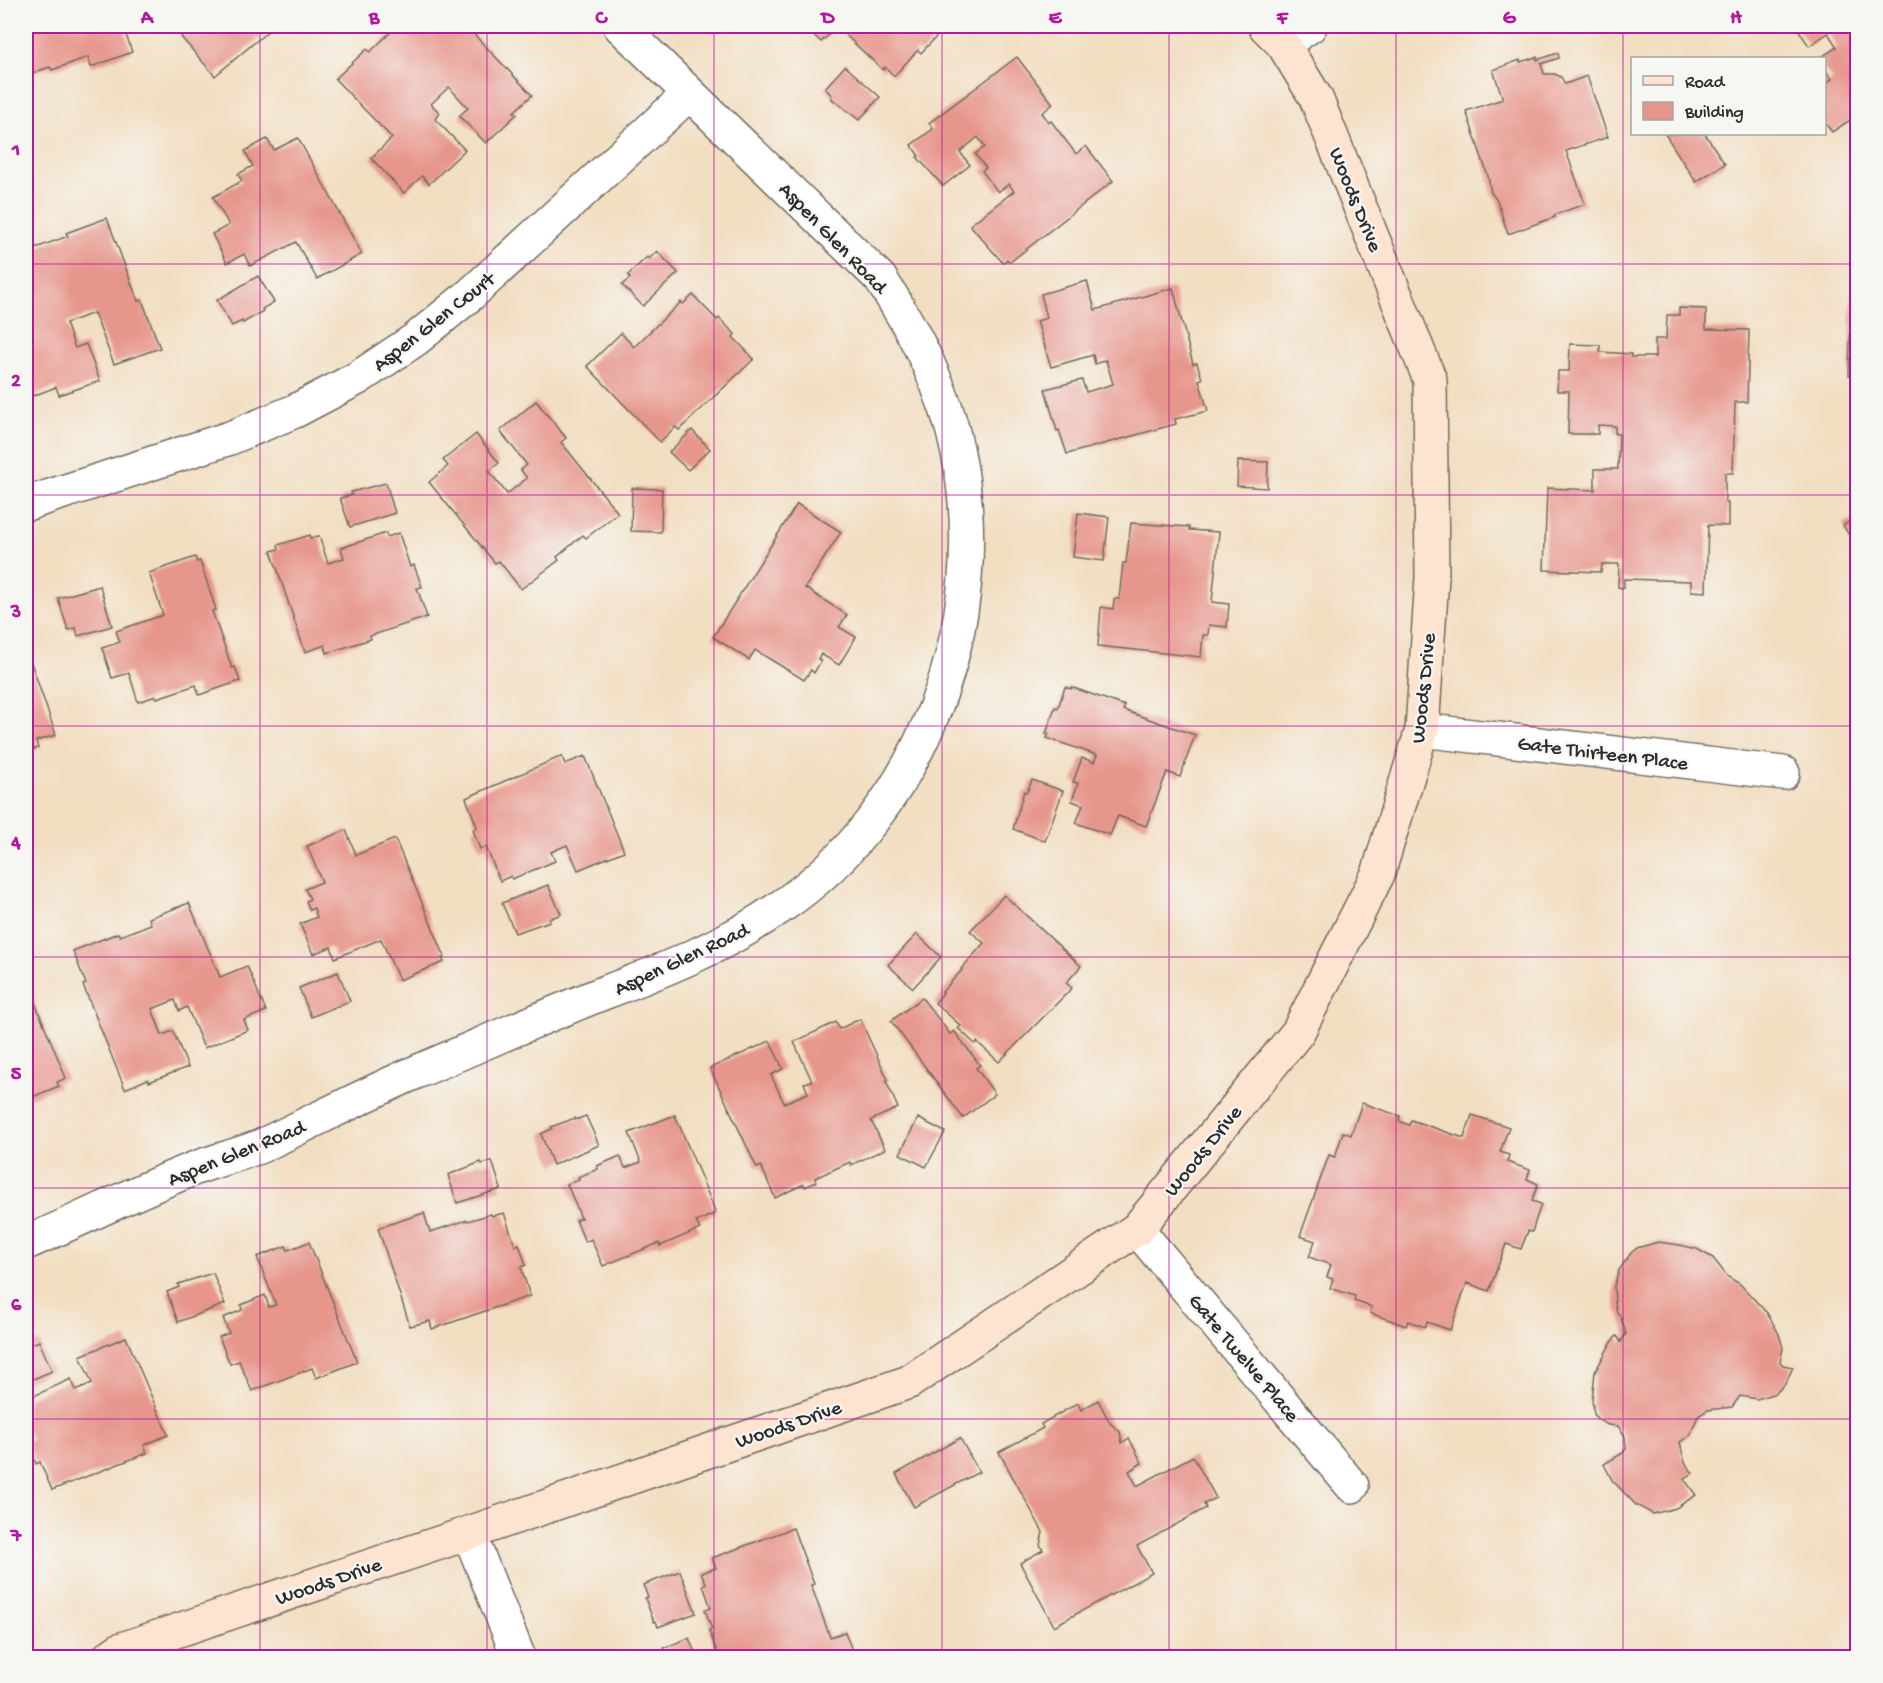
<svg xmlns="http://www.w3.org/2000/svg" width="1883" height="1683" font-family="'Gochi Hand',sans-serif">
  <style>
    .building { fill: #e7968c }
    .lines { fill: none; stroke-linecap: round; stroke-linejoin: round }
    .street-casing { stroke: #716a60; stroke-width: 36 }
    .secondary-casing { stroke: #716a60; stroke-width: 36 }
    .street { stroke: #fff; stroke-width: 33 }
    .secondary { stroke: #fde4d1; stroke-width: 33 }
    .grid { fill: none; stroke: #b5179e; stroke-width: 1.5; stroke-opacity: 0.55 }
    .labels { text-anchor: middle; stroke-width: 4.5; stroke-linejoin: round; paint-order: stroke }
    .street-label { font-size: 21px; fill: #2b2b2b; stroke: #f6f6f2 }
    .neatline { fill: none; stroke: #b5179e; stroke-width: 2 }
    .grid-label { font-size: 20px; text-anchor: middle; font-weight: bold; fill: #b5179e }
  </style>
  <rect width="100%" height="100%" fill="#f6f6f2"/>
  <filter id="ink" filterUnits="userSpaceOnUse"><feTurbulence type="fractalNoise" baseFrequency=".0167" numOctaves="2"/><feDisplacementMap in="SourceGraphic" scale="12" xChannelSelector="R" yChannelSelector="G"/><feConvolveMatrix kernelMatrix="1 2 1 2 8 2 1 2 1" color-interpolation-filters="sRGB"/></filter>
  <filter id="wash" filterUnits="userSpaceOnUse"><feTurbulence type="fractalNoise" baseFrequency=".008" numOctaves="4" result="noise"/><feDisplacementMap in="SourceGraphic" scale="24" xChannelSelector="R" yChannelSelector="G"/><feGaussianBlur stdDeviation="1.35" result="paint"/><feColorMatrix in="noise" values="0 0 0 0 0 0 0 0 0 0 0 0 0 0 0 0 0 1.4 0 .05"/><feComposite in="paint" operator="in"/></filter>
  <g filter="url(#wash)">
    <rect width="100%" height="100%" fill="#f2dec1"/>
    <g id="blocks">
      <g class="building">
        <path d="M26 26H123L132 52 91 67 88 57 52 70 50 67 32 73 26 55Z"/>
        <path d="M193 26H274L215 76 181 37Z"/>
        <path d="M393 26H466L532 95 514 112 517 114 486 143 459 116 468 108 449 87 431 104 440 113 435 119 465 150 429 184 422 176 404 193 371 158 392 138 335 79 367 49 370 52 395 28Z"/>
        <path d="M804 26H942L935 33 937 36 921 53 918 50 894 76 885 67 883 70 837 27 821 42Z"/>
        <path d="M1796 26H1858V115L1832 132 1824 122V84L1832 79 1824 68V58H1820L1837 47 1828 33 1809 46Z"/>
        <path d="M1558 53 1559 58 1541 64 1544 74H1555L1561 77 1565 84 1587 76 1608 137 1566 151 1585 204 1554 215 1555 217 1508 234 1497 200 1491 193 1488 176 1466 111 1503 99 1493 70 1520 60V62L1537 57V60Z"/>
        <path d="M1017 57 1053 104 1042 113 1049 122 1051 121 1076 154 1086 146 1113 181 1010 262 1007 259 1003 263 970 225 1014 191 1009 184 998 192 982 171 986 168 975 154 985 147 978 137 960 152 970 165 943 186 917 157 919 156 911 145 933 129 929 123Z"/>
        <path d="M845 66 880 97 859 120 831 98 832 96 825 88Z"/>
        <path d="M1665 134H1705L1725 164 1696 182Z"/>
        <path d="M298 138 362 254 317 279 296 242 250 266 244 254 227 263 212 234 229 225 213 197 242 181 238 174 253 166 245 151 267 139 274 150Z"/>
        <path d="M107 218 138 301 142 300 160 348 114 364 94 313 66 323 75 348 86 344 100 381 59 395 56 387 33 396 26 376V247L35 243 36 248 68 236 66 233Z"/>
        <path d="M657 251 678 273 643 306 622 285 630 278 628 275 647 257 649 259Z"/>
        <path d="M1853 255H1858V376L1849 375Z"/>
        <path d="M258 276 274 302 262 309 263 311 243 323 242 321 232 326 217 300Z"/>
        <path d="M1087 281 1095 310 1173 288 1193 364 1197 363 1202 379 1199 380 1208 411 1175 419 1176 424 1067 454 1059 430 1057 431 1045 389 1082 380 1086 392 1113 384 1106 360 1095 364 1093 355 1051 367 1037 321 1047 318 1041 294Z"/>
        <path d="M693 295 717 320 719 318 735 334 733 337 754 359 679 430 675 427 660 442 587 366 621 333 634 347 681 302 683 304Z"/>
        <path d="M1679 308 1706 309V329L1749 330 1747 402H1735L1733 473H1725V502L1728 503V526L1708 525 1706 592 1691 591V581L1624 579V588L1618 587 1619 564H1602L1601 572 1544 570 1547 488 1595 490V469H1618L1619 434H1615V426L1598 425V434H1568L1569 391H1557L1558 371H1569L1570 344 1600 345V352L1631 354V357H1655V339H1666L1667 315H1679Z"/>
        <path d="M536 401 566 438 561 442 618 513 586 538 583 535 557 557 559 560 521 589 499 561 495 563 429 482 448 466 443 460 476 434 499 463 489 471 507 494 527 478 521 470 527 465 500 431Z"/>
        <path d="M692 430 710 449 688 470 669 452Z"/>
        <path d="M1238 461 1268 462 1267 488 1237 486Z"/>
        <path d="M386 483 395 513 350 527 340 498 352 495 351 492Z"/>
        <path d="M632 488 662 489 661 532 631 531Z"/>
        <path d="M797 504 841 532 805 588 847 615 839 627 856 637 839 665 821 654 818 659 821 661 814 673 811 670 804 680 755 650 749 660 713 637Z"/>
        <path d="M1078 513 1109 517 1104 561 1073 557Z"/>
        <path d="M1858 517V551L1843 525Z"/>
        <path d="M1131 523 1189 527V530L1219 532 1212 602 1229 604 1227 627 1209 625 1208 635H1203L1201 657 1098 646 1101 607 1113 609 1114 599H1119L1123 563H1126Z"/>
        <path d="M386 533 387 537 399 533 410 567 414 565 422 587 417 588 427 617 370 636 371 639 327 653 325 645 305 652 271 551 279 549 278 545 310 535V538L319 536 328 563 344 558 341 548Z"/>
        <path d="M195 557 197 562 200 561 216 610 212 611 232 668 235 667 240 681 199 695 196 685 157 698 156 696 138 702 129 673 112 678 102 648 120 642 116 631 163 615 149 573Z"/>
        <path d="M100 586 112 626 78 636 76 628 68 630 58 598Z"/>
        <path d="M26 648 56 735 36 741 38 748 26 752Z"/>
        <path d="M1065 687 1071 689V687L1125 706 1123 710 1195 735 1180 777 1167 772 1146 826 1118 816 1110 835 1076 823 1083 805 1072 801 1078 783 1073 782 1082 758 1094 762 1097 755 1047 738 1049 734H1046L1055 707 1058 708Z"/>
        <path d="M562 756 565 764 585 756 624 851 578 870 567 845 551 852 555 861 512 879 511 876 500 881 486 847 480 849 473 830 477 827 466 798Z"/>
        <path d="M1032 780 1063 791 1045 841 1013 829 1024 791 1027 792Z"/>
        <path d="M346 830 356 855 395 839 445 957 442 958 444 962 399 980 381 939 335 958 331 947 313 954 300 924 317 917 314 908 310 910 306 901 310 899 305 889 322 882 307 846Z"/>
        <path d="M548 885 561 914 549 919 550 921 515 933 502 903Z"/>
        <path d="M1004 895 1081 966 1066 983 1072 988 999 1062 977 1042 975 1044 958 1028 961 1026 935 1003 943 993 942 992 962 970 961 969 984 943 970 931Z"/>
        <path d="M189 903 220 977 247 966 266 1011 244 1020 248 1030 204 1048 187 1007 179 1011 175 1000 152 1009 162 1035 173 1031 188 1067 149 1082 148 1079 125 1089 83 985 86 984 73 951 118 933 120 936 151 924 149 918Z"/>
        <path d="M917 934 941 957 913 988 888 965Z"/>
        <path d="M338 972 350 1001 311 1017 299 988Z"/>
        <path d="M28 986 66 1078 57 1082 59 1086 30 1098 28 1094 26 1095V987Z"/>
        <path d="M922 998 950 1034 954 1031 980 1065 976 1068 995 1094 963 1118 891 1021Z"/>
        <path d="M860 1019 888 1080 886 1081 898 1108 871 1120 885 1149 851 1165 850 1162 815 1178 816 1182 805 1187 804 1184 775 1198 761 1166 757 1168 710 1068 770 1041 783 1069 771 1075 784 1103 808 1093 804 1083 812 1081 794 1042 836 1022 839 1029Z"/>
        <path d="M1362 1103 1400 1116 1399 1121 1409 1125 1411 1120 1464 1138 1472 1115 1509 1127 1500 1152 1509 1155 1507 1162 1530 1170 1527 1179 1538 1184 1532 1201 1541 1204 1532 1232 1528 1231 1521 1249 1506 1244 1489 1291 1467 1283 1450 1330 1427 1322 1425 1327 1408 1321 1406 1326 1370 1313 1372 1307 1354 1301 1355 1296 1330 1288 1333 1279 1327 1277 1331 1265 1309 1257 1315 1241 1300 1236 1329 1155 1335 1157 1343 1132 1351 1135Z"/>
        <path d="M675 1115 716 1213 696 1222 700 1229 660 1246 659 1243 603 1266 591 1239 585 1242 576 1220 581 1218 567 1184 579 1180 578 1177 598 1169 597 1166 620 1156 625 1168 641 1162 629 1133Z"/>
        <path d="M586 1116 599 1145 553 1165 541 1134 552 1129 551 1127 575 1118V1120Z"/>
        <path d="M918 1118 945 1132 926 1167 900 1154Z"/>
        <path d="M492 1161 501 1189 457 1203 448 1175 481 1162 482 1164Z"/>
        <path d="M424 1213 430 1232 467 1220 468 1221 491 1214 492 1216 504 1213 515 1246 519 1244 526 1265 521 1267 530 1296 432 1329 430 1321 410 1326 378 1228Z"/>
        <path d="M309 1242 357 1362 316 1378 312 1368 252 1391 239 1361 230 1364 219 1337 229 1333 223 1318 242 1310 241 1305 265 1295 269 1307 276 1305 257 1257 286 1246 288 1250Z"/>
        <path d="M1658 1242 1680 1245 1697 1249 1713 1258 1728 1277 1740 1284 1767 1313 1779 1334 1783 1348 1780 1362 1783 1365 1793 1367 1786 1383 1776 1393 1757 1399 1740 1396 1732 1407 1708 1410 1698 1416 1690 1435 1680 1442 1685 1463 1693 1473 1684 1479 1696 1495 1676 1508 1653 1514 1636 1505 1612 1480 1604 1464 1623 1453 1626 1448 1625 1436 1618 1426 1608 1425 1598 1420 1594 1414 1592 1400 1595 1372 1612 1341 1617 1336 1621 1342 1626 1334 1621 1317 1617 1312 1615 1304 1614 1286 1619 1270 1631 1253 1637 1248Z"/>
        <path d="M213 1273 225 1304 178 1322 167 1292 179 1287 178 1284Z"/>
        <path d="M126 1337 168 1435 144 1445 147 1453 52 1490 40 1462 36 1464 27 1442 32 1440 26 1426V1404L29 1402 27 1399 71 1379 76 1390 92 1383 80 1356Z"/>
        <path d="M39 1341 52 1371 26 1382V1343L28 1342 29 1345Z"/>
        <path d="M1098 1400 1110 1423 1120 1432 1122 1443 1129 1438 1142 1463 1129 1471 1137 1486 1193 1456 1216 1498 1204 1504 1206 1508 1137 1546 1152 1573 1054 1626 1020 1563 1043 1550 1040 1545 1043 1532 999 1452 1043 1428 1041 1424 1078 1403 1081 1410Z"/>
        <path d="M960 1438 979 1472 914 1507 896 1474Z"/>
        <path d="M793 1528 814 1584 811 1585 830 1637 845 1632 855 1658H719L709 1630 712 1629 705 1610 711 1608 703 1585 706 1583 701 1573 716 1568 712 1558Z"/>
        <path d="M680 1571 696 1613 658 1627 656 1621 654 1622 645 1598 648 1597 643 1585Z"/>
        <path d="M689 1638 697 1658H667L664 1648Z"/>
      </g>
    </g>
  </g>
  <g filter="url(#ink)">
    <use href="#blocks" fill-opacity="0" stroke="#716a60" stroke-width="1.5"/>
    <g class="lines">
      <g class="street-casing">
        <g id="street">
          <path d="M1283 44 1310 26"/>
          <path d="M26 504 230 438 295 411 358 378 416 339 471 294 689 94"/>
          <path d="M1422 730 1783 773"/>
          <path d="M1137 1229 1352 1486"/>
          <path d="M26 1243C80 1220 133 1193 188 1171 211 1161 237 1156 261 1146 312 1122 362 1096 414 1073 478 1046 542 1017 606 992 667 969 726 945 779 908 924 811 992 621 958 453 945 389 915 332 880 278L620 26"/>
          <path d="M469 1533 519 1658"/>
        </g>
      </g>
      <g class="secondary-casing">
        <path id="secondary" d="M108 1658 119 1650 469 1533 909 1382 1137 1229 1298 1032 1378 874 1422 730 1432 577 1430 380 1316 98 1283 44 1265 26"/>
      </g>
      <use href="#street" class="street"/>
      <use href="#secondary" class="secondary"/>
    </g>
  </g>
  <path class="grid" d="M260 26V1658M487 26V1658M714 26V1658M942 26V1658M1169 26V1658M1396 26V1658M1623 26V1658M26 264H1858M26 495H1858M26 726H1858M26 957H1858M26 1188H1858M26 1419H1858"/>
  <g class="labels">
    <g class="street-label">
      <text transform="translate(1357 199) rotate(68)" y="7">Woods Drive</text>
      <text transform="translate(834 237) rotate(46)" y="7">Aspen Glen Road</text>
      <text transform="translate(433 321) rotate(-38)" y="7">Aspen Glen Court</text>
      <text transform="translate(1422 688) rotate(-84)" y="7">Woods Drive</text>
      <text transform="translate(1603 752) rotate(7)" y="7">Gate Thirteen Place</text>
      <text transform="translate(681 958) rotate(-25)" y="7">Aspen Glen Road</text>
      <text transform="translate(1202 1150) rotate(-51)" y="7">Woods Drive</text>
      <text transform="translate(236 1152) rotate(-22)" y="7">Aspen Glen Road</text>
      <text transform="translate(1245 1357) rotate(50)" y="7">Gate Twelve Place</text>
      <text transform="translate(788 1423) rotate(-19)" y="7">Woods Drive</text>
      <text transform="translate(328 1580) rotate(-19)" y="7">Woods Drive</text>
    </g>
  </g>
  <rect width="1883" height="1683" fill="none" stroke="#f6f6f2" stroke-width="66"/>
  <rect x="1631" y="57" width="195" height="78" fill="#f6f6f2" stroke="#a5a5a2" stroke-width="1.5"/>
  <rect x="1643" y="76" width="30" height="9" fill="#fde4d1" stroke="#a5a5a2" stroke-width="1.5"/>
  <text x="1685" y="87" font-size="18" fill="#2b2b2b">Road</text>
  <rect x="1643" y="102" width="30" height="18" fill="#e7968c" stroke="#a5a5a2" stroke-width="1.5"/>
  <text x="1685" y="117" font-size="18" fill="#2b2b2b">Building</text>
  <rect x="33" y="33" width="1817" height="1617" class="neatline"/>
  <g class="grid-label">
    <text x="147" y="23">A</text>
    <text x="374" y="23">B</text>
    <text x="601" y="23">C</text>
    <text x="828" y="23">D</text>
    <text x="1055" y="23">E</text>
    <text x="1282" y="23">F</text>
    <text x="1509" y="23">G</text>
    <text x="1736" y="23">H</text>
    <text x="16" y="155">1</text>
    <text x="16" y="386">2</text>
    <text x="16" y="617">3</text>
    <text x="16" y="848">4</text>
    <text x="16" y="1079">5</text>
    <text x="16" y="1310">6</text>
    <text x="16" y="1541">7</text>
  </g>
</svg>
